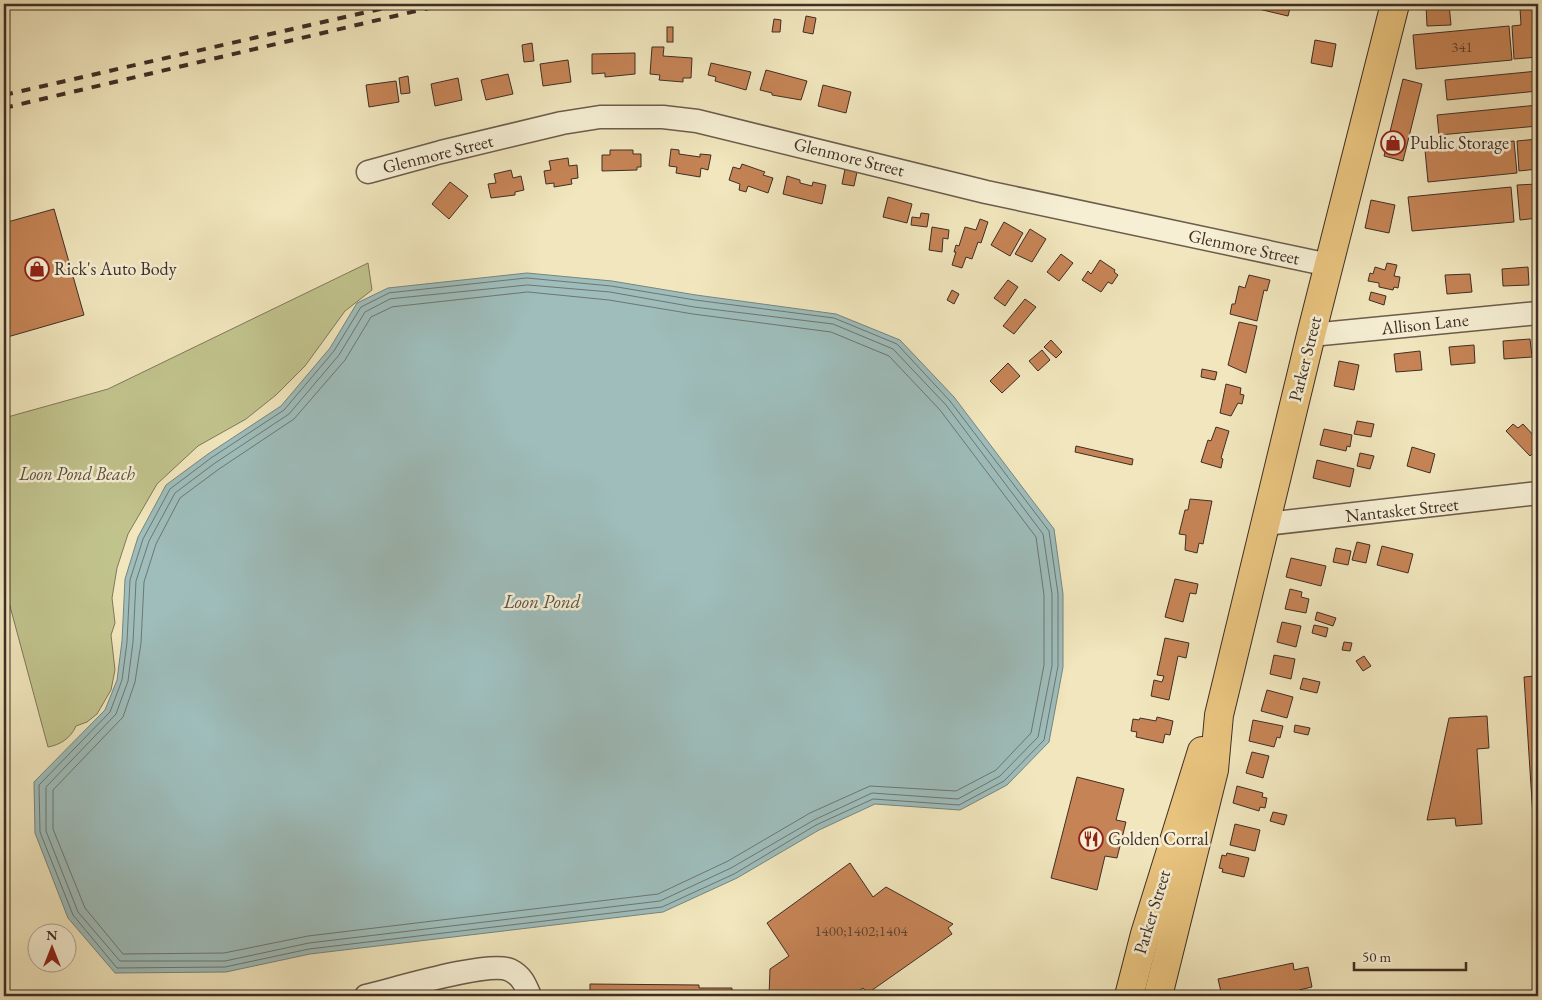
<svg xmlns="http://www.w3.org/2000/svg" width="1542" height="1000" font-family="'EB Garamond',serif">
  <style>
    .green { fill: #c1c38d; stroke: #80785a }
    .water { fill: #9ebdbb; stroke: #788480 }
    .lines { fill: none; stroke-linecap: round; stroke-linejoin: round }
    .shore { stroke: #6e7671; stroke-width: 1 }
    .building { fill: #c68456; stroke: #3f2e27 }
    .minor-casing { stroke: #6c5c4c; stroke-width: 25 }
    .major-casing { stroke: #3f2e27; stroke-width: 30 }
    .minor { stroke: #f6efd4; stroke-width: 22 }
    .major { stroke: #e8c37e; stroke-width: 28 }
    .rail { stroke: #3f2e27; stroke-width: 4; stroke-dasharray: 9 9; stroke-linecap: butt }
    .labels { text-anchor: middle; stroke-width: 5; stroke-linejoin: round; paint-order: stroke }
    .number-label { font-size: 15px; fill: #614433 }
    .poi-label { font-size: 18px; fill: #3f2e27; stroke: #f6efd4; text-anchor: start }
    .street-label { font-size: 18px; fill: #3f2e27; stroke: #f6efd4 }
    .park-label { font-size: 18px; font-style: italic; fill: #594c3b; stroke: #f6efd4 }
    .water-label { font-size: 19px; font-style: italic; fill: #57524c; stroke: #f6efd4 }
  </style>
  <rect width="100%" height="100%" fill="#f1e6bd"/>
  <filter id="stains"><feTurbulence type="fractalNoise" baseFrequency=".004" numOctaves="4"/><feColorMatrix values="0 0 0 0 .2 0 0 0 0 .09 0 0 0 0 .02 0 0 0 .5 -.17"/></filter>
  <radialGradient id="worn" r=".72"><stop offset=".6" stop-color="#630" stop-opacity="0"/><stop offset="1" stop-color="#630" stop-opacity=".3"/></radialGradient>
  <path class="green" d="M368 263 372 290 345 311 305 366 276 395 246 419 198 446 157 484 128 534 117 568 112 598 115 623 111 635 115 670 111 690 97 714 87 722 76 726C71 738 60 745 48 747L4 584V418L108 389Z"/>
  <path class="water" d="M527 273 612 281 696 295 836 314 900 340 954 397 1054 529 1063 594V667L1049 742 1007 785 960 810 875 804 819 830 737 878 663 912 310 954 226 972 115 973 68 918 35 833 34 782 105 710 117 680 122 641 125 579 138 537 166 485 208 454 281 406 330 348 357 303 388 288Z"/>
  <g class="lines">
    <g class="shore">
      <path d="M527 278 611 286 695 300 834 318 897 344 950 401 1049 531 1058 594V666L1044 740 1004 781 959 805 873 799 816 825 734 874 662 907 309 949 225 967 117 968 73 915 40 832 39 785 110 712 122 680 127 642 130 580 143 539 170 489 211 458 284 410 334 351 361 307 389 293Z"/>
      <path d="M528 285 610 292 694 307 833 324 893 349 946 405 1043 534 1052 594V666L1038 737 1000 776 958 799 872 793 814 820 731 868 660 901 309 943 225 961H120L78 912 46 831V787L116 714 128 681 133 642 136 581 149 541 175 493 215 463 289 414 339 355 365 312 390 299Z"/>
      <path d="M528 292 609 300 693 314 831 332 889 356 940 410 1036 537 1044 595V665L1031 733 996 770 956 791 870 786 810 813 728 861 658 894 308 936 224 953 123 954 85 908 53 829V790L123 717 135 682 141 643 144 582 156 544 180 498 219 469 294 419 345 360 371 317 392 307Z"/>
    </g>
  </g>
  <g class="building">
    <path d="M1247 4H1291L1288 16 1246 6Z"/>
    <path d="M1449 4 1451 25 1427 26 1426 5Z"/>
    <path d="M1536 7 1538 23V57L1514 59 1512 26 1521 25 1520 8Z"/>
    <path d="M806 16 816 18 813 34 803 32Z"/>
    <path d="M774 19 781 20 780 32H772Z"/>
    <path d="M1509 26 1512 60 1416 69 1413 35Z"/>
    <rect x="667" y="27" width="6" height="15"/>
    <path d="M1315 40 1336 44 1332 67 1311 63Z"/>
    <path d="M532 43 534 61 524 62 522 45Z"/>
    <path d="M652 47H664L663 56 692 58 691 78H683V82L659 80 660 75 650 74Z"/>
    <path d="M635 53V74L605 77V73L592 74V54Z"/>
    <path d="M568 60 571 82 543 86 540 64Z"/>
    <path d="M711 63 751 72 746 90 715 81 716 77 708 75Z"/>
    <path d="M766 70 807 81 801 100 772 95V93L760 90Z"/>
    <path d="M1538 71V91L1447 100 1445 80Z"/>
    <path d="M508 74 513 94 486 100 481 80Z"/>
    <path d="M408 76 410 93 401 94 399 78Z"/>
    <path d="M458 78 462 100 435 106 431 84Z"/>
    <path d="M1403 79 1422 84 1403 161 1384 156Z"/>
    <path d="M396 81 399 102 369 107 366 85Z"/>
    <path d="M823 85 851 92 846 113 818 106Z"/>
    <path d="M1538 105V126L1439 135 1437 115Z"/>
    <path d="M1538 139V169L1519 171 1517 141Z"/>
    <path d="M1514 141 1517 173 1428 182 1425 150Z"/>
    <path d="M671 149 679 150V154L700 157V154L711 155 708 170 701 168 700 177 676 173 677 167 669 166Z"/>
    <path d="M610 150H633V154H641V167H637V170L602 171V155H610Z"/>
    <path d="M568 158 569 166 577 165 578 178 571 179 572 184 554 187V183L546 184 544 171 551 170 549 161Z"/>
    <path d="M742 164 765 172 763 175 773 178 768 193 748 186 746 192 739 190 740 184 729 180 733 167 740 169Z"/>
    <path d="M845 169 857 172 854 186 842 184Z"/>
    <path d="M511 170 513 178 521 176 524 190 515 192V195L491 198 488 184 496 183 494 174Z"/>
    <path d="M787 176 800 180V183L812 186 813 182 826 185 822 204 783 194Z"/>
    <path d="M450 182 468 196 449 219 432 204Z"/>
    <path d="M1538 184V218L1520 220 1517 185Z"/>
    <path d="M1511 187 1514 222 1412 231 1408 197Z"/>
    <path d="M888 197 912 204 907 223 883 217Z"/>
    <path d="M1371 200 1395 205 1389 233 1365 228Z"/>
    <path d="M54 209 84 315 4 338V223Z"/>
    <path d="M921 213 929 214 927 227 911 225 912 217 920 218Z"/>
    <path d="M980 219 988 222 981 243 978 242 972 259 966 257 962 268 952 265 956 252H954L956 245 959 246 965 227 976 230Z"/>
    <path d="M1004 222 1023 233 1010 256 991 245Z"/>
    <path d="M932 227 949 230 948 239 943 238 942 252 929 250Z"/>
    <path d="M1030 229 1046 239 1032 262 1015 254Z"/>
    <path d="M1061 254 1073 263 1059 281 1047 272Z"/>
    <path d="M1100 260 1115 270 1114 272 1118 275 1112 284 1108 282 1101 292 1082 280 1088 271 1091 274Z"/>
    <path d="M1387 263 1397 265 1394 276 1400 277 1398 288 1394 287 1393 290 1379 287V283L1368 281 1370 273 1373 274 1375 267 1385 270Z"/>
    <path d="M1528 267 1529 285 1503 286 1502 269Z"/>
    <path d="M1470 274 1472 292 1447 294 1445 275Z"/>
    <path d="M1249 275 1270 280 1267 291 1264 290 1257 321 1230 314 1232 304H1235L1239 286 1245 288Z"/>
    <path d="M1008 280 1018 287 1005 306 994 298Z"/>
    <path d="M952 290 959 294 954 304 947 300Z"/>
    <path d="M1371 292 1386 296 1384 305 1369 300Z"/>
    <path d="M1025 299 1036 307 1014 334 1003 326Z"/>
    <path d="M1239 322 1257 326 1246 373 1228 365Z"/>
    <path d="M1530 339 1532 357 1504 359 1503 341Z"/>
    <path d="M1051 340 1062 352 1056 358 1044 347Z"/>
    <path d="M1474 345 1475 363 1451 365 1449 347Z"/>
    <path d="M1042 350 1050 360 1038 371 1029 361Z"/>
    <path d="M1420 351 1422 370 1396 372 1394 354Z"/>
    <path d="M1339 361 1359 365 1354 390 1334 386Z"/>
    <path d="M1008 363 1020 376 1002 393 990 381Z"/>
    <path d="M1202 369 1217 372 1215 380 1201 377Z"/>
    <path d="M1226 384 1241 388 1240 394 1244 395 1242 404 1238 403 1231 416 1220 413Z"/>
    <path d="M1357 421 1374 424 1371 437 1354 434Z"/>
    <path d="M1513 424 1518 428 1523 424 1535 437 1538 433V448L1530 456 1506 431Z"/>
    <path d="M1216 427 1229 431 1221 458 1223 459 1221 468 1201 462 1208 440 1211 441Z"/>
    <path d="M1324 429 1352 435 1350 447 1347 446 1346 451 1320 445Z"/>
    <path d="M1076 446 1133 459 1132 465 1075 452Z"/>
    <path d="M1412 447 1435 454 1430 473 1407 466Z"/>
    <path d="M1360 453 1374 456 1370 469 1357 466Z"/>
    <path d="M1317 460 1354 469 1350 487 1313 478Z"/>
    <path d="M1190 499 1212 501 1203 544 1199 543 1197 553 1185 550 1186 535 1179 534 1185 510H1188Z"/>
    <path d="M1357 542 1370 545 1366 563 1352 560Z"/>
    <path d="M1382 546 1413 554 1408 573 1377 565Z"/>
    <path d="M1336 548 1351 551 1348 565 1333 562Z"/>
    <path d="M1291 558 1326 566 1321 586 1286 577Z"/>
    <path d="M1175 579 1198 584 1196 594 1190 593 1183 622 1165 617Z"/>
    <path d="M1290 589 1302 592 1301 597 1309 599 1306 613 1285 609Z"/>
    <path d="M1317 612 1336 618 1333 626 1315 620Z"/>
    <path d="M1282 622 1301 626 1296 647 1277 642Z"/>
    <path d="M1314 625 1328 628 1326 637 1312 633Z"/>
    <path d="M1165 638 1189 643 1186 658 1178 656 1169 700 1151 696 1154 680 1162 682 1164 676 1157 675Z"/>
    <path d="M1344 642 1352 643 1350 651 1342 650Z"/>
    <path d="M1274 655 1295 659 1291 679 1270 674Z"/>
    <path d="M1364 656 1371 666 1363 671 1356 661Z"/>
    <path d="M1534 663H1538V817H1533L1524 677 1535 676Z"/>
    <path d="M1303 678 1320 682 1317 693 1300 689Z"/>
    <path d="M1267 690 1293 697 1287 718 1261 711Z"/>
    <path d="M1487 716 1489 748 1477 749 1482 824 1456 826 1455 818 1427 820 1449 718Z"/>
    <path d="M1157 717 1173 721 1170 735 1165 734 1163 743 1136 737 1137 732 1131 731 1133 719 1139 720 1140 718 1156 721Z"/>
    <path d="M1253 720 1283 726 1280 738 1277 737 1274 747 1249 741Z"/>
    <path d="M1295 725 1310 728 1308 735 1294 732Z"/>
    <path d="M1252 752 1269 756 1263 778 1246 773Z"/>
    <path d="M1077 777 1124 789 1116 820 1126 822 1117 858 1105 856 1097 890 1051 878Z"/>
    <path d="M1237 786 1263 793 1262 797 1267 798 1265 808 1260 807 1259 811 1233 803Z"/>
    <path d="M1273 812 1287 815 1284 825 1270 821Z"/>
    <path d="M1235 824 1260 830 1255 851 1230 845Z"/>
    <path d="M1227 853 1249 858 1244 877 1222 872 1223 869 1219 868 1222 855 1226 856Z"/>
    <path d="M850 863 873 897 886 887 953 924 948 928 952 934 868 993 863 988 851 996H769L770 969 789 956 767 923Z"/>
    <path d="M1293 963 1294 970 1308 967 1312 987 1299 990 1300 996H1222L1218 979Z"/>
    <path d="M590 984 699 985V988H732V996H590Z"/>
  </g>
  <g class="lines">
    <g class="minor-casing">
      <g id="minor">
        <path d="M368 172 441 152 562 123 600 117H663L697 121 986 192 1329 265"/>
        <path d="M1311 335 1538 313"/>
        <path d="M1266 524 1538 493"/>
        <path d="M366 996C392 990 489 960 510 970 522 976 525 984 530 996"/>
      </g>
    </g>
    <g class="major-casing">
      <g id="major">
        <path d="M1129 996 1145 934 1202 751"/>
        <path d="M1158 996 1214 770 1219 715 1311 335 1395 4"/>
      </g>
    </g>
    <use href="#minor" class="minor"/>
    <use href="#major" class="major"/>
    <g class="rail">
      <path d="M4 95 402 4"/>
      <path d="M4 108 446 4"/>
    </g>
  </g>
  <defs>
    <g id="shop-ring" transform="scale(1.25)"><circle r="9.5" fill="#f6efd4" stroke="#8f2418" stroke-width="1.5"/><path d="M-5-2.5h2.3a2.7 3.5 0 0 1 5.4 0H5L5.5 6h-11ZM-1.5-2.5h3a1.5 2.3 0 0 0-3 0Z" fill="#8f2418"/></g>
    <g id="restaurant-ring" transform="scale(1.25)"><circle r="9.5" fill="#f6efd4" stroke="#8f2418" stroke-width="1.5"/><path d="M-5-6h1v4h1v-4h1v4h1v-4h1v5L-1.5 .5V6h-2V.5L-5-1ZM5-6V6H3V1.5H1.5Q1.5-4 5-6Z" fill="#8f2418"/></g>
  </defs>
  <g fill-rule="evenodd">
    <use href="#shop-ring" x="1393" y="143"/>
    <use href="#shop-ring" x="37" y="269"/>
    <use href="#restaurant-ring" x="1091" y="839"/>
  </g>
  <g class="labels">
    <g class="number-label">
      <text x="1462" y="52">341</text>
      <text x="861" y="936">1400;1402;1404</text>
    </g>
    <g class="poi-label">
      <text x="1410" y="149">Public Storage</text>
      <text x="54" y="275">Rick's Auto Body</text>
      <text x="1108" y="845">Golden Corral</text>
    </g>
    <g class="street-label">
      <text transform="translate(438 154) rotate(-14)" y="6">Glenmore Street</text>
      <text transform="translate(849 157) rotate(14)" y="6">Glenmore Street</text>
      <text transform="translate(1244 247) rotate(12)" y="6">Glenmore Street</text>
      <text transform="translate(1425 324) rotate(-6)" y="6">Allison Lane</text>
      <text transform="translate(1305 359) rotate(-76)" y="6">Parker Street</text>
      <text transform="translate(1402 510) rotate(-6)" y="6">Nantasket Street</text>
      <text transform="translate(1152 912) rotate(-73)" y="6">Parker Street</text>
    </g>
    <g class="park-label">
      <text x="77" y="480">Loon Pond Beach</text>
    </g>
    <g class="water-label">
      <text x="542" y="608">Loon Pond</text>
    </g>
  </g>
  <rect width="1542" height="1000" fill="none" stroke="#f1e6bd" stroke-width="20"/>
  <rect x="5" y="5" width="1532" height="990" fill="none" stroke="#3f2e27" stroke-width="2.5"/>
  <rect x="10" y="10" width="1522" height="980" fill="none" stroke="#3f2e27"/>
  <g transform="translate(52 948)"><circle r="24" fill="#f6efd4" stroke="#ada28f"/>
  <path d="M0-4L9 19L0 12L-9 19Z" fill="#8f2418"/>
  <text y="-8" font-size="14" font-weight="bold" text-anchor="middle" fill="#3f2e27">N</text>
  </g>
  <path d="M1354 962v8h112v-8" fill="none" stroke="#3f2e27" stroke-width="2.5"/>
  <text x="1362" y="962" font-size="15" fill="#3f2e27" stroke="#f6efd4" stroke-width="4" paint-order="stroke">50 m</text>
  <rect width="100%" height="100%" filter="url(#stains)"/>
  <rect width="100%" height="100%" fill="url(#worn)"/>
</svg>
